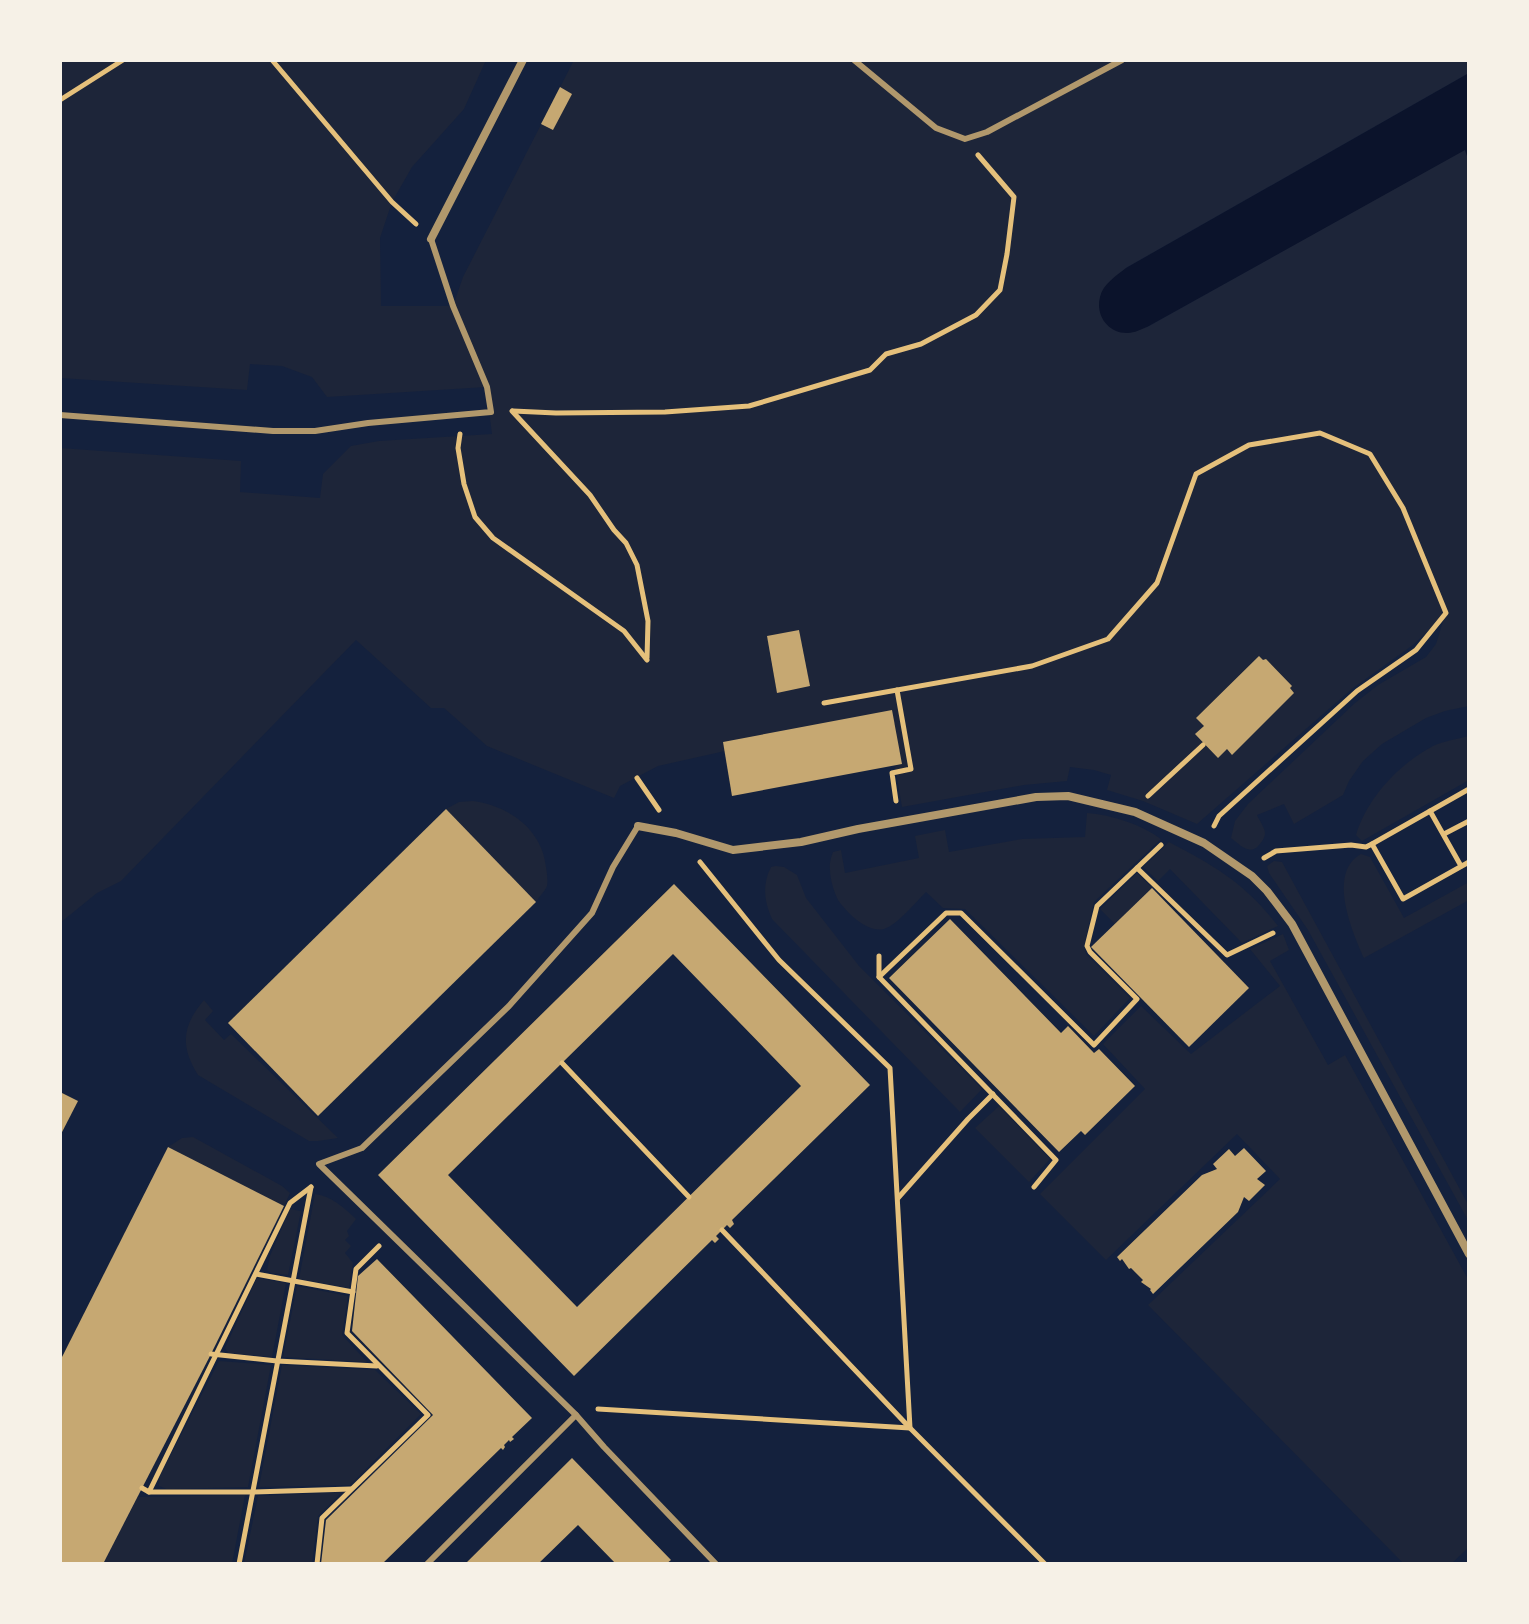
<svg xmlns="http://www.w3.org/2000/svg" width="1529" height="1624" font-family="Montserrat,sans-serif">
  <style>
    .green { fill: #1d2539; fill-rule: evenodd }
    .water { fill: #0b132b }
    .building { fill: #c6a872; fill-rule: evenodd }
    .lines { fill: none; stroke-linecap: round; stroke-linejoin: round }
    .path { stroke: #e5c07b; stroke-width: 5 }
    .service { stroke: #b1986c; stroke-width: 6 }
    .minor { stroke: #b1986c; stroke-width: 8 }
  </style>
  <rect width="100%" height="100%" fill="#14213d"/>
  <g class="green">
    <path d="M60 60H486L464 109 412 167 392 202 380 238 381 306H453L463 277 574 60H1469V73L1126 268 1147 327 1465 149 1469 162V706L1445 711 1426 718 1382 744 1363 761 1349 781 1343 795 1294 824 1284 804 1257 815C1259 820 1265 828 1265 833 1265 837 1262 842 1259 845 1250 856 1240 845 1231 838L1235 821 1248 804 1355 703 1378 685 1426 657 1436 644 1445 615 1413 645 1353 688 1197 824 1143 801 1107 790 1111 775 1094 770 1070 767 1067 781 1024 785 902 807 895 766 902 764 892 710 723 742 725 751 658 766 620 786 614 798 487 746 444 708H431L356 640 121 881 97 893 60 923V448L241 461 240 492 320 498 323 474 351 446 379 441 492 434 486 387 327 397 312 377 282 366 250 364 247 390 60 378ZM799 630 810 686 777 692 767 637Z"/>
    <path d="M1469 736V780L1362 841 1356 835C1367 798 1399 764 1433 746 1444 741 1457 739 1469 736Z"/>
    <path d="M473 801C509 806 542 829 546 867 547 873 548 881 547 886 545 891 539 897 536 902L446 809 459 802Z"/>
    <path d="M1087 813C1112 815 1141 824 1161 839L1094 902 1084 946 1086 954 1130 998 1094 1036 965 909 943 908 926 892C916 902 897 925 884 929 867 933 847 913 838 900 834 892 830 879 830 870 829 864 831 857 833 852L841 850 845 873 919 858 915 836 945 830 949 852 1022 839 1085 837Z"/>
    <path d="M1169 842C1215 866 1246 884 1278 926L1242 943 1170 869 1158 881 1143 867Z"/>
    <path d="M1361 854 1370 857 1404 918 1469 882V900L1364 958C1352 931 1327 873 1361 854Z"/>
    <path d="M1274 861 1282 862 1469 1206V1222L1308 930 1269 873 1267 866Z"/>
    <path d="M776 866 784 867 797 875 806 898 859 966 982 1089 960 1112 772 919C764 901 762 885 771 867Z"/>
    <path d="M1137 873 1152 888 1115 924 1100 909Z"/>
    <path d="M1283 934 1289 950 1270 961 1328 1065 1345 1055 1469 1281V1547L1451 1564H1404L1148 1305 1280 1179 1237 1134 1106 1260 1040 1194 1145 1089 1103 1044 1141 1006 1191 1054 1280 986 1250 949Z"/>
    <path d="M204 1000 213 1011 205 1020 224 1040 231 1034 338 1138 318 1141H309L198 1075C180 1046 182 1026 204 1000Z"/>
    <path d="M999 1106 1050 1159 1029 1182 975 1128Z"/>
    <path d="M193 1137 282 1186 290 1193 284 1206 168 1147 182 1138Z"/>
    <path d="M315 1194C332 1196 344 1208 356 1219L347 1231 349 1236 345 1240 351 1246 345 1253 353 1263 349 1288 299 1279Z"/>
    <path d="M290 1209 301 1211 288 1275 271 1273 267 1270 270 1256Z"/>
    <path d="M257 1278 286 1283 272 1357 228 1353 225 1348Z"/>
    <path d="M297 1286 348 1296 342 1335 367 1362 283 1357Z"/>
    <path d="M219 1361 271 1365 248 1487 167 1489 159 1486 160 1476Z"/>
    <path d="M282 1365 375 1370 421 1414 350 1485 259 1487Z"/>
    <path d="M342 1492 318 1516 312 1564H244L258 1496Z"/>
    <path d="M245 1495 232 1564H103L138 1497Z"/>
  </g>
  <path class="water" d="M1469 73V162L1465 150 1147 327C1142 329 1134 333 1128 333 1109 334 1095 316 1100 297 1103 284 1116 276 1126 268Z"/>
  <g class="building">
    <path d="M560 87 572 94 553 130 541 124Z"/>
    <path d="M799 630 810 686 777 693 767 636Z"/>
    <path d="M1259 656 1263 660 1266 659 1292 686 1290 688 1294 693 1232 755 1227 749 1218 758 1195 734 1204 726 1196 718Z"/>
    <path d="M892 710 902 764 732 796 723 742Z"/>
    <path d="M446 809 536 902 318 1116 228 1023Z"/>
    <path d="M674 884 870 1085 732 1220 734 1224 730 1228 727 1225 716 1236 719 1239 715 1243 712 1240 574 1376 378 1175ZM673 954 801 1086 577 1307 448 1175Z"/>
    <path d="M1152 888 1249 988 1189 1047 1091 947Z"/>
    <path d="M950 919 1061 1033 1068 1026 1094 1053 1099 1049 1135 1086 1085 1135 1081 1131 1059 1152 889 978Z"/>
    <path d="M60 1092 78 1101 60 1136Z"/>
    <path d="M168 1147 284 1206 211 1354 103 1564H60V1361Z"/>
    <path d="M1244 1148 1266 1171 1257 1179 1265 1185 1249 1201 1244 1197 1238 1212 1153 1294 1150 1290 1151 1289 1141 1282 1143 1280 1131 1268 1129 1269 1122 1259 1120 1261 1117 1257 1202 1175 1217 1169 1213 1164 1229 1149 1235 1156Z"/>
    <path d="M377 1259 532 1418 512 1437 514 1439 510 1442 509 1440 504 1445 505 1447 503 1450 501 1448 382 1564H321L326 1520 433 1415 352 1331 358 1276Z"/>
    <path d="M572 1458 671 1560 666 1564H616L578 1525 538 1564H465Z"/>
  </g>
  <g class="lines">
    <g class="path">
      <path d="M272 60 392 202 416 224"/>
      <path d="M60 100 123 60"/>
      <path d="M512 411 590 495 614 530 626 543 637 565 648 621 647 658"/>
      <path d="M513 411 556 413 665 412 749 406 870 370 886 354 921 344 976 315 1000 290 1007 254 1014 197 978 155"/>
      <path d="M460 434 458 448 464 484 475 517 493 538 624 631 647 660"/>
      <path d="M824 703 1032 666 1108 639 1157 583 1196 474 1249 445 1320 433 1370 454 1403 508 1446 613 1416 650 1357 691 1219 816 1214 826"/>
      <path d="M637 778 659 810"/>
      <path d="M1469 789 1372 844 1403 899 1469 862"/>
      <path d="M1148 796 1203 745"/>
      <path d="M896 801 892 773 911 769 897 690"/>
      <path d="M1430 811 1461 866"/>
      <path d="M1444 834 1469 821"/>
      <path d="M1264 858 1276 851 1351 845 1366 847 1372 844"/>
      <path d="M1137 868 1227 955 1273 933"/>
      <path d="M879 956V977L1056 1160 1034 1187"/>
      <path d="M879 977 946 913H961L1094 1045 1137 999 1090 952 1087 946 1097 906 1161 845"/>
      <path d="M562 1063 689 1197"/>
      <path d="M898 1198 968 1119 993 1094"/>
      <path d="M722 1230 910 1428 1045 1564"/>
      <path d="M256 1274 353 1292"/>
      <path d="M211 1354 277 1361 377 1366"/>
      <path d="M598 1409 910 1428 890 1068 779 960 700 862"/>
      <path d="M142 1488 149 1492H253L351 1489"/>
      <path d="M149 1492 290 1203 311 1187"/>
      <path d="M239 1564 311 1187"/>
      <path d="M317 1564 322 1518 428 1415 347 1333 356 1269 379 1246"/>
    </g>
    <g class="service">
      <path d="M854 60 936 128 965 139 987 132 1122 60"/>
      <path d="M60 415 273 431H315L368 423 491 412 487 387 453 306 431 239"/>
      <path d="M638 826 613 867 592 913 509 1006 362 1148 319 1164 576 1415 604 1447 716 1564"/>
      <path d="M427 1564 576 1415"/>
    </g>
    <g class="minor">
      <path d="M431 239 523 60"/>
      <path d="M638 826 676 833 733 850 801 842 858 829 1036 797 1068 796 1135 812 1204 843 1252 876 1267 891 1292 924 1469 1254"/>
    </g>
  </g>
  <rect width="1529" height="1624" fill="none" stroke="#f6f1e7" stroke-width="124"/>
</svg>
